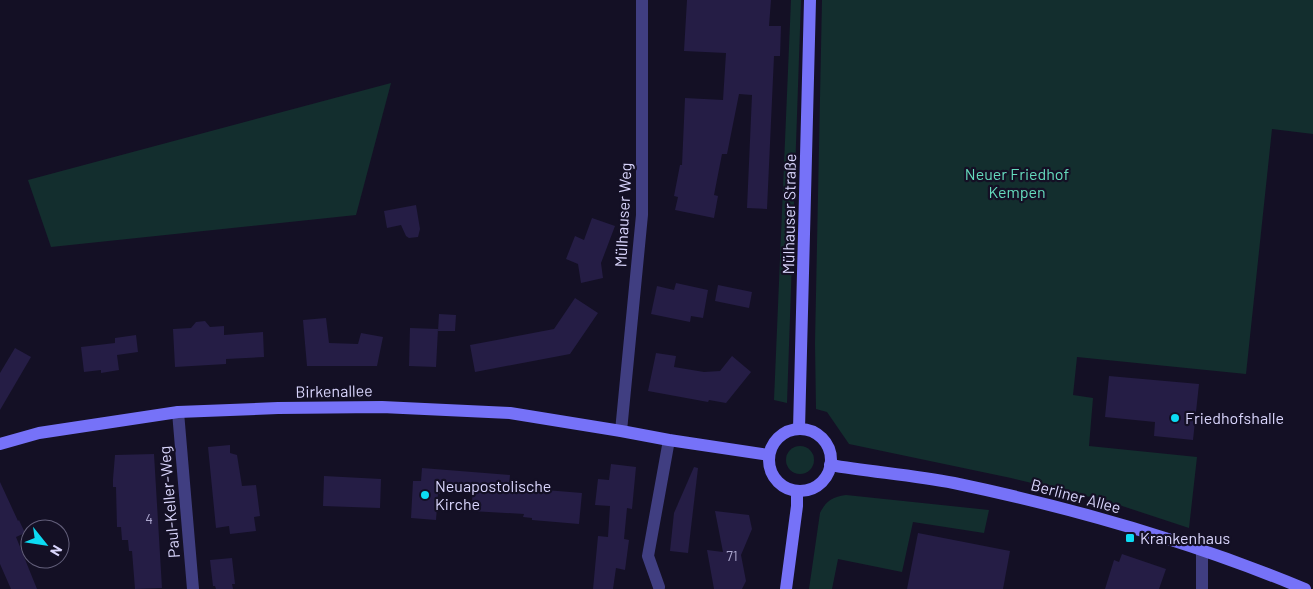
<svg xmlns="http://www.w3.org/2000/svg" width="1313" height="589" font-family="Barlow,sans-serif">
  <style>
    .green { fill: #132e2e }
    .building { fill: #251d45 }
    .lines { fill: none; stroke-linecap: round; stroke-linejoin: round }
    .street { stroke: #403e81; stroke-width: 12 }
    .secondary { stroke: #7672f8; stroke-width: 12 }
    .poi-dot { fill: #0cdbf3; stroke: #141025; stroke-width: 2 }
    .labels { text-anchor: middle; stroke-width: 4.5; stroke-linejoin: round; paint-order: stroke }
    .number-label { font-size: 14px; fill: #ada8cf }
    .park-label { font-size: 16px; fill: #65dabd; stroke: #141025 }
    .street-label { font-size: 16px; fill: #dad6fd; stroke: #141025 }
    .poi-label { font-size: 16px; fill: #dad6fd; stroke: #141025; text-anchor: start }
  </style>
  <rect width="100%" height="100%" fill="#141025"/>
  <g class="green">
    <path d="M791 0H801L787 403 774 400Z"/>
    <path d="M822 0H1313V134L1272 129 1246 374 1077 357 1073 395 1093 398 1089 446 1197 457 1189 528 1107 501 1011 478 849 444 827 412 816 409 815 343Z"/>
    <path d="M391 83 356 215 51 247 28 180Z"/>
    <circle cx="800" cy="460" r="14"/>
    <path d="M846 495 989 510 984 533 913 522 902 572 838 559 832 589H809L820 513C826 501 832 497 846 495Z"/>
  </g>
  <g class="building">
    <path d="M687 0H771L769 26H781L780 56H774L767 209 747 208 752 95 739 94 727 154H722L714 195 718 196 714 218 675 210 678 197 674 196 680 165H682L685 98 723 100 726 53 684 51Z"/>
    <path d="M416 205 420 229 418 237 409 238 406 236 401 225 387 228 384 211Z"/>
    <path d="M592 218 615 226 601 263 603 278 581 283 578 264 566 259 575 236 584 240Z"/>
    <path d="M676 283 708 290 703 318 691 316 690 322 651 314 657 286 674 290Z"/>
    <path d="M718 285 752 292 749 308 715 301Z"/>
    <path d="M575 298 598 313 570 354 475 372 470 345 554 329Z"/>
    <path d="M439 314 456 315 455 331H438Z"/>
    <path d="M326 318 329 343 358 344 361 333 383 337 377 366H307L303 320Z"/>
    <path d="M205 321 210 327 224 326V335L263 332 264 357 226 359V364L175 367 173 329 191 328 196 322Z"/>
    <path d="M410 328 438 329 436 367 409 366Z"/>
    <path d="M136 335 138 352 117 355 119 370 101 373V370L84 372 81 347 115 343V338Z"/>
    <path d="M15 348 31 357 0 410V373Z"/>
    <path d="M656 353 676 356 674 367 704 372 720 371 732 356 751 372 726 403 709 400 708 402 648 391Z"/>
    <path d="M1109 376 1199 384 1193 440 1154 436 1155 422 1105 417Z"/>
    <path d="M230 445V453L237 455 242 486 256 485 260 516 254 517 256 531 230 534 229 526 216 528 208 447Z"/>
    <path d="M154 454 162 588 135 589 132 551H129L128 540H122L121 527H117L116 487H113V479L115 455Z"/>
    <path d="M611 464 636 467 632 509 627 508 624 539 629 540 625 570 616 568 613 589H593L598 536 608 537 610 506 595 505 598 479 609 480Z"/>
    <path d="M694 467 698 468 688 553 670 551 674 513Z"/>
    <path d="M422 468 510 475 509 487 582 493 579 524 532 520V518L523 517 524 514 471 511 473 491 440 489V494H438L436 520 411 518 413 481H421Z"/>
    <path d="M324 476 381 479 380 508 323 506Z"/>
    <path d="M0 482 18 521 19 520 25 533 16 537 37 589H11L0 564Z"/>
    <path d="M715 511 749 515 752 529 741 555 746 581 742 589H714L707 550 723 552Z"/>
    <path d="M918 533 1010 551 1003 589H907Z"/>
    <path d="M1122 554 1166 569 1159 589H1105L1114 560 1119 562Z"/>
    <path d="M232 558 235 584H232L233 589H216L215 586H213L210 560Z"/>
  </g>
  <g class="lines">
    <g class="street">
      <path d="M178 412 193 589"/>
      <path d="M621 431 642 215V0"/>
      <path d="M659 587 648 556 669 440"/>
      <path d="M1202 589V550"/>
    </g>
    <g class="secondary">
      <path d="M799 429 810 0"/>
      <circle cx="800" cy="460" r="31"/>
      <path d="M0 444 39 433 178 412 278 408 382 407 510 413 621 431 669 440 769 455"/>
      <path d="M830 465C871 472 913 475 954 483 1074 508 1192 542 1305 589"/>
      <path d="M786 589 797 506V491"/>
    </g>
  </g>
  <g class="poi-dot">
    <circle cx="1175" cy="418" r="5"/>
    <circle cx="425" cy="495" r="5"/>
    <rect x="1125" y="533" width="10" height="10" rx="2.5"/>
  </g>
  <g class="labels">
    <g class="number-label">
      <text x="149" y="524">4</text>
      <text x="732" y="561">71</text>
    </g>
    <g class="park-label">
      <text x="1017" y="180">Neuer Friedhof<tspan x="1017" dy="18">Kempen</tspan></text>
    </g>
    <g class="street-label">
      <text transform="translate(789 214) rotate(-89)" y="6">Mülhauser Straße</text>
      <text transform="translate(623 215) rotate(-87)" y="6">Mülhauser Weg</text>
      <text transform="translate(334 391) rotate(-1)" y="6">Birkenallee</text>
      <text transform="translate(1076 496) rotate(15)" y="6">Berliner Allee</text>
      <text transform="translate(169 502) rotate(-95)" y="6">Paul-Keller-Weg</text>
    </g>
    <g class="poi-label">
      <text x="1185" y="424">Friedhofshalle</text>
      <text x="435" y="492">Neuapostolische<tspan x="435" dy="18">Kirche</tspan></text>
      <text x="1140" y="544">Krankenhaus</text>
    </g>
  </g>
  <g transform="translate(45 544) rotate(120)"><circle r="24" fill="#141025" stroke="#635f7b"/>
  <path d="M0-4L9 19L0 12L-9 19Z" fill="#0cdbf3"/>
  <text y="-8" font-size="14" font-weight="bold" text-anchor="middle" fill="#dad6fd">N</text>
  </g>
</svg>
